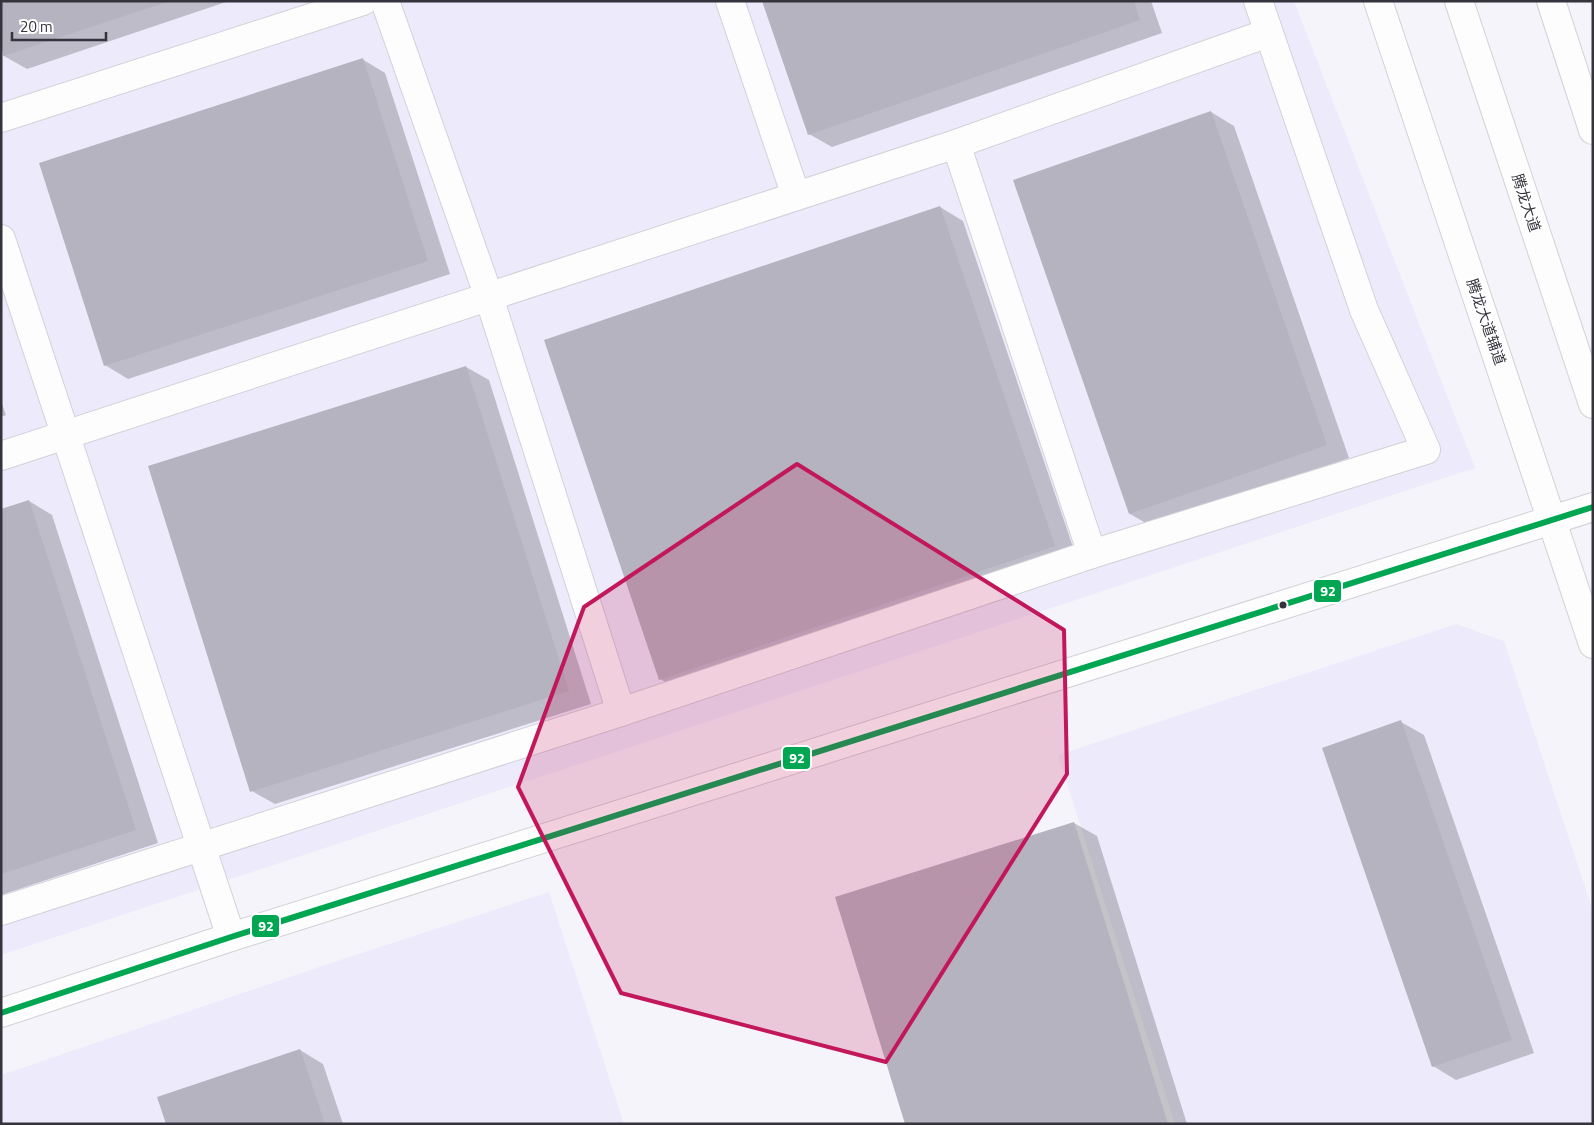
<svg xmlns="http://www.w3.org/2000/svg" width="1594" height="1125" font-family="'Titillium Web','Noto Sans SC',sans-serif">
  <style>
    .built { fill: #edebfb }
    .shadow { fill: #0003 }
    .building { fill: #b5b3bf }
    .lines { fill: none; stroke-linecap: round; stroke-linejoin: round }
    .minor-casing { stroke: #d2d1d8; stroke-width: 30 }
    .major-casing { stroke: #d2d1d8; stroke-width: 30 }
    .minor { stroke: #fdfdfe; stroke-width: 28 }
    .major { stroke: #fdfdfe; stroke-width: 28 }
    .bus-1-casing { stroke: #fff; stroke-width: 10 }
    .bus-1 { stroke: #00a651; stroke-width: 6 }
    .marked { fill: #c2185b; fill-opacity: 0.2; stroke: #c2185b; stroke-width: 4; stroke-linejoin: round }
    .bus-dot { fill: #35333c; stroke: #fff; stroke-width: 2 }
    .labels { text-anchor: middle; stroke-width: 5; stroke-linejoin: round; paint-order: stroke }
    .street-label { font-size: 15px; fill: #35333c; stroke: #fff }
    .line-badge { stroke: #fff; stroke-width: 2 }
    .badge-label { font-size: 14px; text-anchor: middle; font-weight: bold; fill: #fff }
  </style>
  <rect width="100%" height="100%" fill="#f4f4fa"/>
  <g class="built">
    <path d="M1 1H1294L1475 468 1 955Z"/>
    <path d="M1456 624 1504 641 1593 911V1124H1175L1058 755Z"/>
    <path d="M549 892 624 1124H1V1075L334 962Z"/>
  </g>
  <g class="shadow">
    <path d="M1 1H229L27 69 4 56 1 47Z"/>
    <path d="M763 1H1151L1162 33 832 147 809 134Z"/>
    <path d="M362 59 385 73 450 274 128 379 105 365Z"/>
    <path d="M1211 112 1234 126 1349 458 1153 527 1130 514Z"/>
    <path d="M940 207 963 221 1077 559 683 692 660 679Z"/>
    <path d="M466 367 489 380 591 704 275 804 252 791Z"/>
    <path d="M1 401 6 415 1 417Z"/>
    <path d="M29 501 52 515 158 843 1 895V510Z"/>
    <path d="M1401 722 1424 735 1534 1053 1456 1080 1433 1066Z"/>
    <path d="M1074 823 1097 836 1187 1124H906Z"/>
    <path d="M300 1050 323 1064 343 1124H167Z"/>
  </g>
  <g class="building">
    <path d="M1 1H167V2L3 56Z"/>
    <path d="M762 1H1134L1140 20 808 135Z"/>
    <path d="M363 58 428 261 104 366 39 163Z"/>
    <path d="M1211 111 1327 445 1129 514 1013 180Z"/>
    <path d="M940 206 1055 546 659 680 544 340Z"/>
    <path d="M466 366 569 691 250 792 148 466Z"/>
    <path d="M29 500 136 830 1 874V509Z"/>
    <path d="M1401 720 1512 1040 1432 1067 1322 748Z"/>
    <path d="M1074 822 1168 1124H905L835 897Z"/>
    <path d="M300 1049 325 1124H166L157 1097Z"/>
  </g>
  <g class="lines">
    <g class="minor-casing">
      <g id="minor">
        <path d="M385 1 489 297 621 712"/>
        <path d="M730 1 796 196"/>
        <path d="M1378 1 1593 644"/>
        <path d="M1 118 363 1"/>
        <path d="M956 144 1092 554"/>
        <path d="M1 239 231 937"/>
        <path d="M1 456 956 144 1268 33"/>
        <path d="M1 911 621 712 1092 554 1426 450 1364 310 1258 1"/>
        <path d="M1 1013 231 937 1593 507"/>
      </g>
    </g>
    <g class="major-casing">
      <g id="major">
        <path d="M1459 1 1593 404"/>
        <path d="M1551 1 1593 130"/>
      </g>
    </g>
    <use href="#minor" class="minor"/>
    <use href="#major" class="major"/>
    <g class="bus-1-casing">
      <path id="bus-1" d="M1 1013 231 937 1593 507"/>
    </g>
    <use href="#bus-1" class="bus-1"/>
  </g>
  <path class="marked" d="M797 464 1064 630 1067 774 886 1062 621 993 518 787 584 607Z"/>
  <circle class="bus-dot" cx="1283" cy="605" r="4.5"/>
  <g class="labels">
    <g class="street-label">
      <text transform="translate(1526 203) rotate(72)" y="5">腾龙大道</text>
      <text transform="translate(1486 322) rotate(71)" y="5">腾龙大道辅道</text>
    </g>
  </g>
  <g class="line-badge">
    <rect x="1313" y="579" width="29" height="24" rx="5" fill="#00a651"/>
    <rect x="782" y="746" width="29" height="24" rx="5" fill="#00a651"/>
    <rect x="251" y="914" width="29" height="24" rx="5" fill="#00a651"/>
  </g>
  <g class="badge-label">
    <text x="1328" y="596">92</text>
    <text x="797" y="763">92</text>
    <text x="266" y="931">92</text>
  </g>
  <rect width="1594" height="1125" fill="none" stroke="#35333c" stroke-width="5"/>
  <path d="M12 32v8h94v-8" fill="none" stroke="#35333c" stroke-width="2.5"/>
  <text x="20" y="32" font-size="15" fill="#35333c" stroke="#ffffff" stroke-width="4" paint-order="stroke">20 m</text>
</svg>
